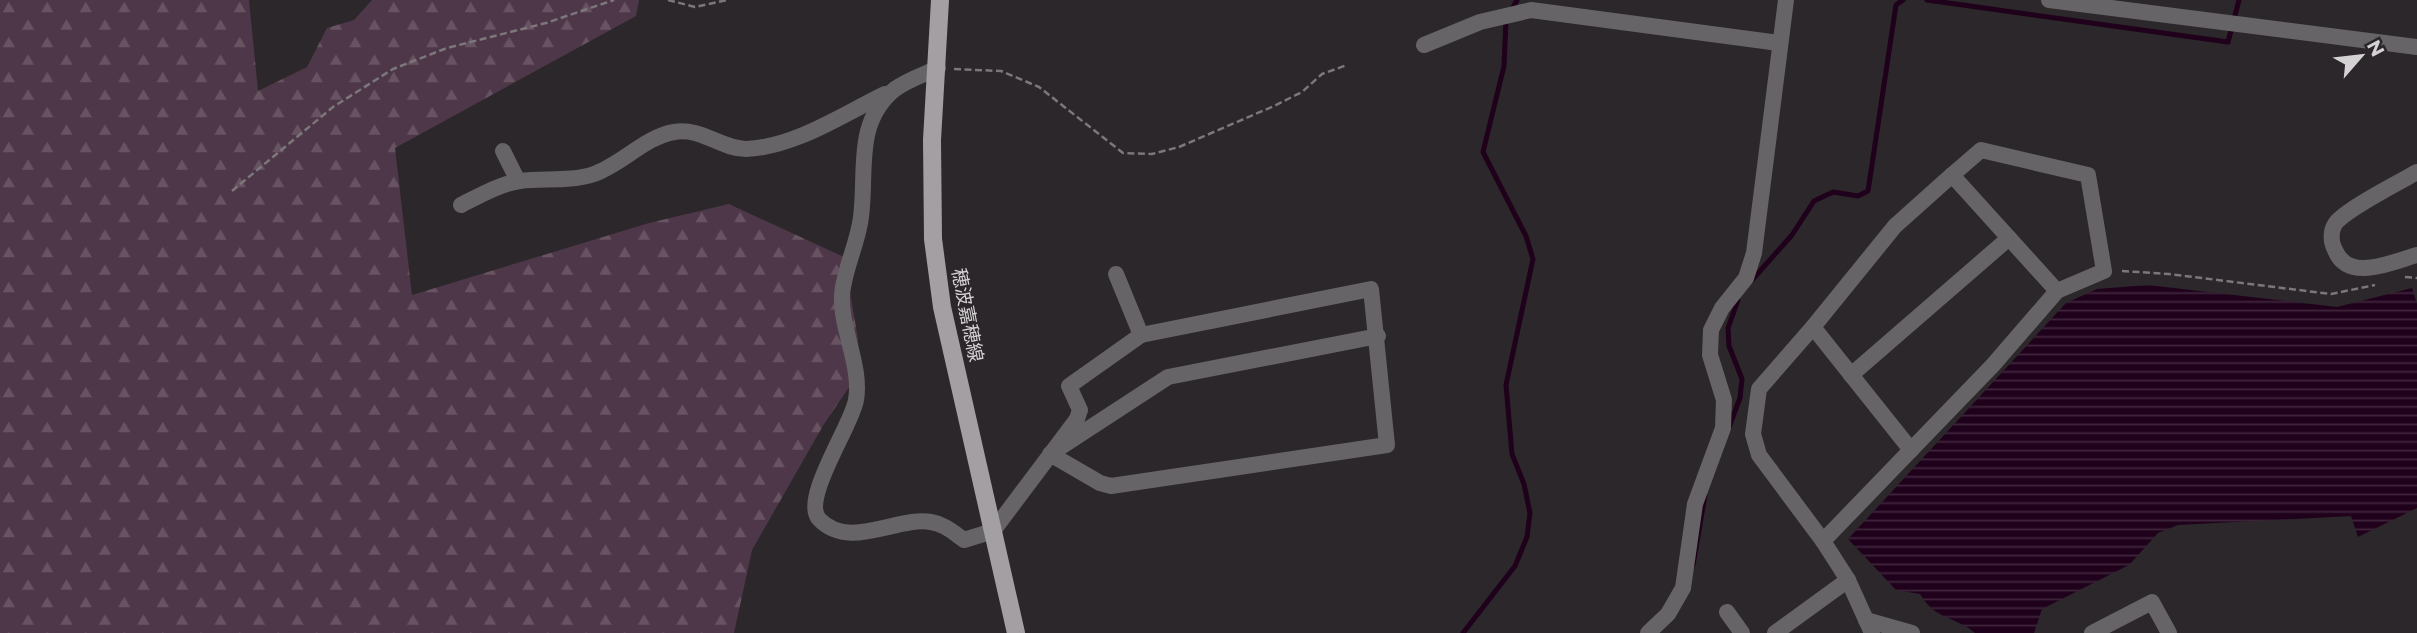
<svg xmlns="http://www.w3.org/2000/svg" width="2417" height="633" font-family="Montserrat,'Noto Sans JP',sans-serif">
  <style>
    .forest { fill: url(#forest-firs) }
    .water { fill: url(#water-rules) }
    .lines { fill: none; stroke-linecap: round; stroke-linejoin: round }
    .stream { stroke: #1f011b; stroke-width: 5 }
    .path { stroke: #7b777a; stroke-width: 2.5; stroke-dasharray: 7 3.5; stroke-linecap: butt }
    .minor { stroke: #666466; stroke-width: 16 }
    .major { stroke: #a49fa3; stroke-width: 18 }
    .labels { text-anchor: middle; stroke-width: 5; stroke-linejoin: round; paint-order: stroke }
    .street-label { font-size: 19px; fill: #d5d2d4; stroke: #2b272a }
  </style>
  <defs>
    <pattern id="forest-firs" width="22" height="20" patternUnits="userSpaceOnUse" patternTransform="scale(1.75)"><rect width="22" height="20" fill="#4e3749"/><path d="M5 1l3.5 6h-7zM16 11l3.5 6h-7z" fill="#675362"/></pattern>
    <pattern id="water-rules" width="6" height="5" patternUnits="userSpaceOnUse" patternTransform="scale(1.75)"><rect width="6" height="5" fill="#1f011b"/><path d="M0 2.5h6" fill="none" stroke="#3f253b"/></pattern>
  </defs>
  <rect width="100%" height="100%" fill="#2b272a"/>
  <path class="forest" d="M0 0H249L258 91 307 67 327 28 354 20 372 0H639L636 16 395 148 412 295 649 223 729 204 844 257 858 339 854 380 824 424 752 550 734 633H0Z"/>
  <path class="water" d="M2148 285 2337 307 2412 288 2417 304V508L2358 537 2351 516 2178 525 2158 533 2129 565 2042 609 2034 633H1975C1955 616 1935 620 1920 594L1896 590 1848 539 2066 303 2097 289Z"/>
  <g class="lines">
    <g class="stream">
      <path d="M1927 0 2228 42 2239 0"/>
      <path d="M1511 11 1517 0"/>
      <path d="M1752 280 1792 235 1814 201 1833 192 1858 196 1868 191 1896 5 1903 0"/>
      <path d="M1729 427 1740 398 1742 379 1729 346 1728 328 1738 300"/>
      <path d="M1693 565 1705 495"/>
      <path d="M1463 633 1515 566 1527 537 1530 513 1524 484 1512 454 1506 385 1533 259 1526 236 1483 152 1504 66 1506 20"/>
    </g>
    <g class="path">
      <path d="M668 0 695 7 727 0"/>
      <path d="M954 69 1001 71 1039 87 1123 153 1152 154 1179 147 1274 106 1302 92 1322 74 1347 65"/>
      <path d="M232 191 333 107 393 69 447 48 546 23 614 0"/>
      <path d="M2122 271 2169 274 2331 294 2375 285"/>
      <path d="M2405 277 2417 278"/>
    </g>
    <g class="minor">
      <path d="M2049 0 2417 47"/>
      <path d="M1424 45 1480 22 1531 10 1779 43"/>
      <path d="M938 68C925 74 907 80 895 89 854 122 867 171 861 217 858 243 844 269 842 295 840 327 862 367 856 400 852 425 801 499 819 519 849 551 897 516 931 522 944 524 953 532 964 540L993 531 1077 419 1080 410 1069 386 1141 335 1371 289 1387 445 1111 486 1100 483 1050 454 1168 377 1378 336"/>
      <path d="M503 151 518 181"/>
      <path d="M2417 172C2400 182 2344 210 2335 224 2330 232 2331 243 2335 250 2348 283 2392 262 2417 255"/>
      <path d="M461 205C479 196 499 184 520 181 544 178 571 182 594 174 622 164 645 137 674 132 701 127 721 149 746 149 795 147 842 115 885 94"/>
      <path d="M1116 274 1141 335"/>
      <path d="M1813 327 1759 389 1753 434 1759 455 1823 541"/>
      <path d="M1851 375 2009 238"/>
      <path d="M1911 450 1813 327 1895 226 1952 175 2057 291"/>
      <path d="M1727 612 1742 633"/>
      <path d="M1866 620 1912 633"/>
      <path d="M1648 633 1668 614 1683 588 1695 504 1723 428 1724 400 1710 355 1711 330 1722 308 1746 278 1754 253 1786 0"/>
      <path d="M1775 633 1848 580"/>
      <path d="M1872 633 1848 580 1823 541 1993 365 2057 291 2104 271 2088 175 1981 150 1952 175"/>
      <path d="M2092 633 2152 602 2169 633"/>
    </g>
    <path class="major" d="M940 0 932 140 933 239 942 307 1016 633"/>
  </g>
  <g class="labels">
    <g class="street-label">
      <text transform="translate(968 315) rotate(79)" y="7">穂波嘉穂線</text>
    </g>
  </g>
  <g transform="translate(2361 56) rotate(62)" stroke="#2b272a" stroke-width="5" paint-order="stroke">
  <path d="M0-5L12 26L0 18L-12 26Z" fill="#d5d2d4"/>
  <text y="-10" font-size="19" font-weight="bold" text-anchor="middle" fill="#d5d2d4">N</text>
  </g>
</svg>
